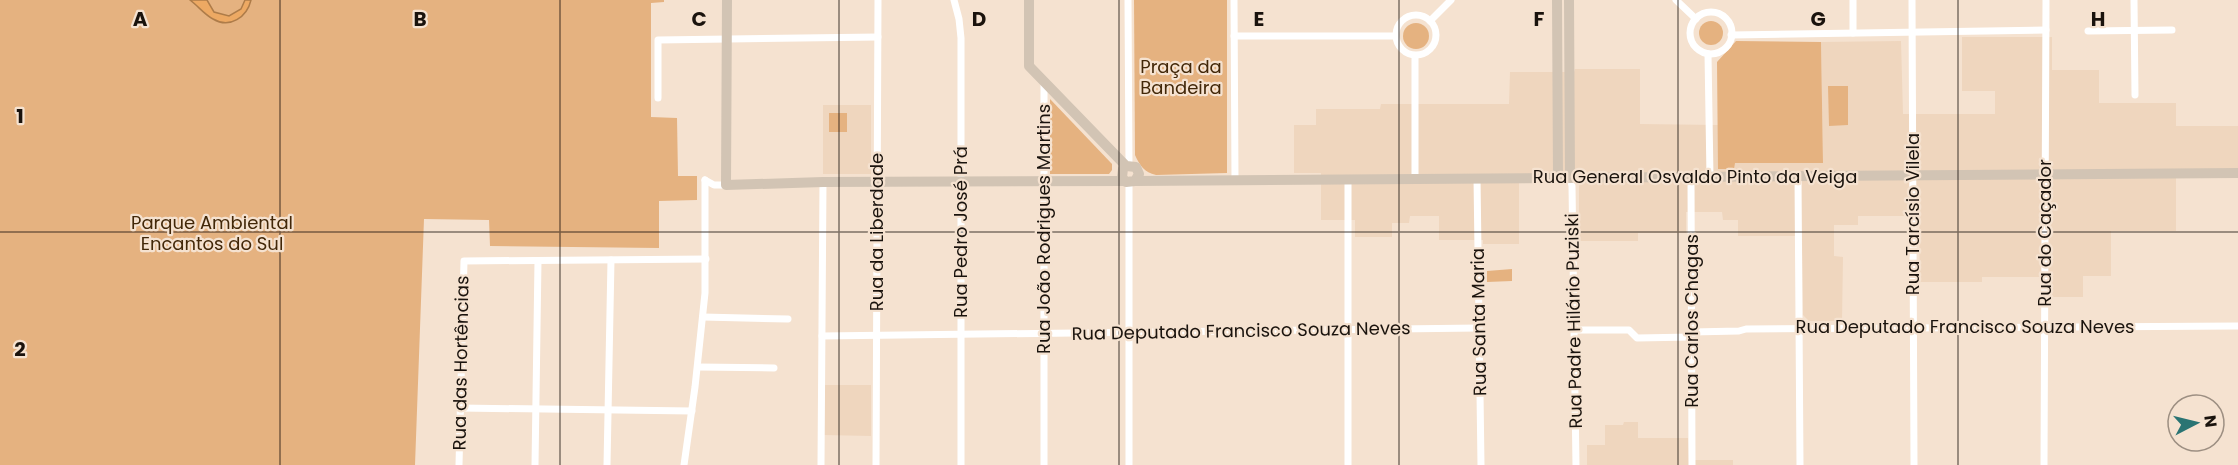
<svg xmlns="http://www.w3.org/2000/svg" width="2238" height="465" font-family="Poppins,sans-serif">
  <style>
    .built { fill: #efd6be }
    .green { fill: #e5b280 }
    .water { fill: #eda963; stroke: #ae7c49; stroke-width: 1.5 }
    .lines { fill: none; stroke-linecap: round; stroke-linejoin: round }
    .street { stroke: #fff; stroke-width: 7 }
    .secondary { stroke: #d2c4b4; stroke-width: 10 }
    .grid { fill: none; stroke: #1a130d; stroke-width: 1.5; stroke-opacity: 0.55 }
    .labels { text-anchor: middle; stroke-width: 4.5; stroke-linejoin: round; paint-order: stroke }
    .park-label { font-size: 18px; fill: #422708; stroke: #f5e2d0 }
    .street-label { font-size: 18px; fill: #1a130d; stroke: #f5e2d0 }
    .grid-label { font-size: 20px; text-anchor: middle; font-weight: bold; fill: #1a130d; stroke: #f5e2d0; stroke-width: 4.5; stroke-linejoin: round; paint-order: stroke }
  </style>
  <rect width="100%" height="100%" fill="#f5e2d0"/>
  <g class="built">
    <path d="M1962 37H2052V70H2099V103H2176V126H2238V177H2176V231H2111V276H2083V297H2052L2051 277H1982V282H1920L1919 216H1858V225H1834V256L1843 257 1842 321H1809L1803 315 1802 236H1738V220H1723L1722 212H1686V233H1638V241H1579V183H1519V244H1483V240H1439V216H1410L1409 223H1392V237H1355V220H1321V173H1294V125H1316V109H1380L1381 104H1509L1510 72H1574L1575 69H1640V124L1718 125V168L1735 163H1823L1821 42 1901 41 1903 114H1995V91H1962Z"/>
    <rect x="823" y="105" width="48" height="69"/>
    <path d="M824 385H871V436L824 435Z"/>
    <path d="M1624 422H1638V438H1688L1689 460H1733V465H1587V445H1605V425H1623Z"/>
  </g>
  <g class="green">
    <path d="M0 0H664V2L651 3V117L677 118 678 176H697V200L659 201V248L490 246 489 220 424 219 415 465H0Z"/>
    <path d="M1134 0H1227V173L1156 175C1144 172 1140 166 1135 155Z"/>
    <circle cx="1711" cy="33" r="12"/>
    <circle cx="1416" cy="36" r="13"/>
    <path d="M1736 41 1821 42 1823 163H1735L1734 169H1718L1717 62Z"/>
    <path d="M1828 86H1848V125L1829 126Z"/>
    <path d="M1050 99 1112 164V170L1109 174H1050Z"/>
    <rect x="829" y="113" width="18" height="19"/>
    <path d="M1512 269V281L1487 282V271Z"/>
  </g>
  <path class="water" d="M190 0H207L214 12 229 16 241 9 245 0H251C247 17 230 29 213 19 205 15 198 6 190 0Z"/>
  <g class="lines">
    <g class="street">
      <path d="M954 0 959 19 961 38V465"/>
      <path d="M1128 0 1129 165"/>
      <path d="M1234 0 1235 180"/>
      <path d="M1676 0 1696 19"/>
      <path d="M1912 0 1914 465"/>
      <path d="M2134 0 2135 95"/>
      <circle cx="1711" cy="33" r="21"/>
      <circle cx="1416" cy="35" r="20"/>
      <path d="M1430 21 1451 0"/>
      <path d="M2088 31 2172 30"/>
      <path d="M1853 33V0"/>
      <path d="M1731 35 2046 30"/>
      <path d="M1234 36H1395"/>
      <path d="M1708 54 1710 177"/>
      <path d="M1415 56V179"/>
      <path d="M658 98V40L878 37"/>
      <path d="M1798 176 1800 465"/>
      <path d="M1691 177 1692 465"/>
      <path d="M1477 178 1481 465"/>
      <path d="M1570 178 1572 186 1576 465"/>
      <path d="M1348 179V465"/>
      <path d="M705 180 714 185H726"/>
      <path d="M703 317 788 319"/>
      <path d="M1574 330H1629L1637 338 1692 337"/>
      <path d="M1692 332 1739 331 1746 329 2238 326"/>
      <path d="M822 336 1479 328"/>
      <path d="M698 367 774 368"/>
      <path d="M460 408 692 411"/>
      <path d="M459 465 464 261 706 259"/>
      <path d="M535 465 538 261"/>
      <path d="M607 465 611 260"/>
      <path d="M684 465 695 387 705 293V180"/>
      <path d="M821 465 823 182"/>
      <path d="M876 465 878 0"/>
      <path d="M1044 465V82"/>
      <path d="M1129 465V182"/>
      <path d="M2044 465 2046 0"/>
    </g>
    <g class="secondary">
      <path d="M727 0 726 185 823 182 1124 181"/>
      <path d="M1029 0V66L1126 166 1136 167 1139 174 1135 181 1126 182 1122 177 1123 169 1126 166"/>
      <path d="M1557 0 1558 178"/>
      <path d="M1569 0 1570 178"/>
      <path d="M1135 181 2238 173"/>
    </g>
  </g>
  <path class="grid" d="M280 0V465M560 0V465M839 0V465M1119 0V465M1399 0V465M1678 0V465M1958 0V465M0 232H2238"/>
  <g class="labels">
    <g class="park-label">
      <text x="1181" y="73">Praça da<tspan x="1181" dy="21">Bandeira</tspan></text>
      <text x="212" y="229">Parque Ambiental<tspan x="212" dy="21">Encantos do Sul</tspan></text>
    </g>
    <g class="street-label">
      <text x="1695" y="183">Rua General Osvaldo Pinto da Veiga</text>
      <text transform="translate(1913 214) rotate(-90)" y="6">Rua Tarcísio Vilela</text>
      <text transform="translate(1044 229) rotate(-90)" y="6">Rua João Rodrigues Martins</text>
      <text transform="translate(877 232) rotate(-90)" y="6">Rua da Liberdade</text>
      <text transform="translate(961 232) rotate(-90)" y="6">Rua Pedro José Prá</text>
      <text transform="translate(2045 233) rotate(-90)" y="6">Rua do Caçador</text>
      <text transform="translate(1574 321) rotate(-91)" y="6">Rua Padre Hilário Puziski</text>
      <text transform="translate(1692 321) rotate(-90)" y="6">Rua Carlos Chagas</text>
      <text transform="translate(1479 322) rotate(-91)" y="6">Rua Santa Maria</text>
      <text x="1965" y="333">Rua Deputado Francisco Souza Neves</text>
      <text transform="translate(1241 331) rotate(-1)" y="6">Rua Deputado Francisco Souza Neves</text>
      <text transform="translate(461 363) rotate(-89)" y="6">Rua das Hortências</text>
    </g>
  </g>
  <g class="grid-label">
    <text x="140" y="26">A</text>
    <text x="420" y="26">B</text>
    <text x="699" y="26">C</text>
    <text x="979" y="26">D</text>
    <text x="1259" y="26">E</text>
    <text x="1539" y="26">F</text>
    <text x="1818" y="26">G</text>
    <text x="2098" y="26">H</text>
    <text x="20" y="123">1</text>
    <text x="20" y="356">2</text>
  </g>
  <g transform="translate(2196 423) rotate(83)"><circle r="28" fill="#f5e2d0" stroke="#9d8f82" stroke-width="1.5"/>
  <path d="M0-4.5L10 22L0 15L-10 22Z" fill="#2a7473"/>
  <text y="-9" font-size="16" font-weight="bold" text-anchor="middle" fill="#1a130d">N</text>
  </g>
</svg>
